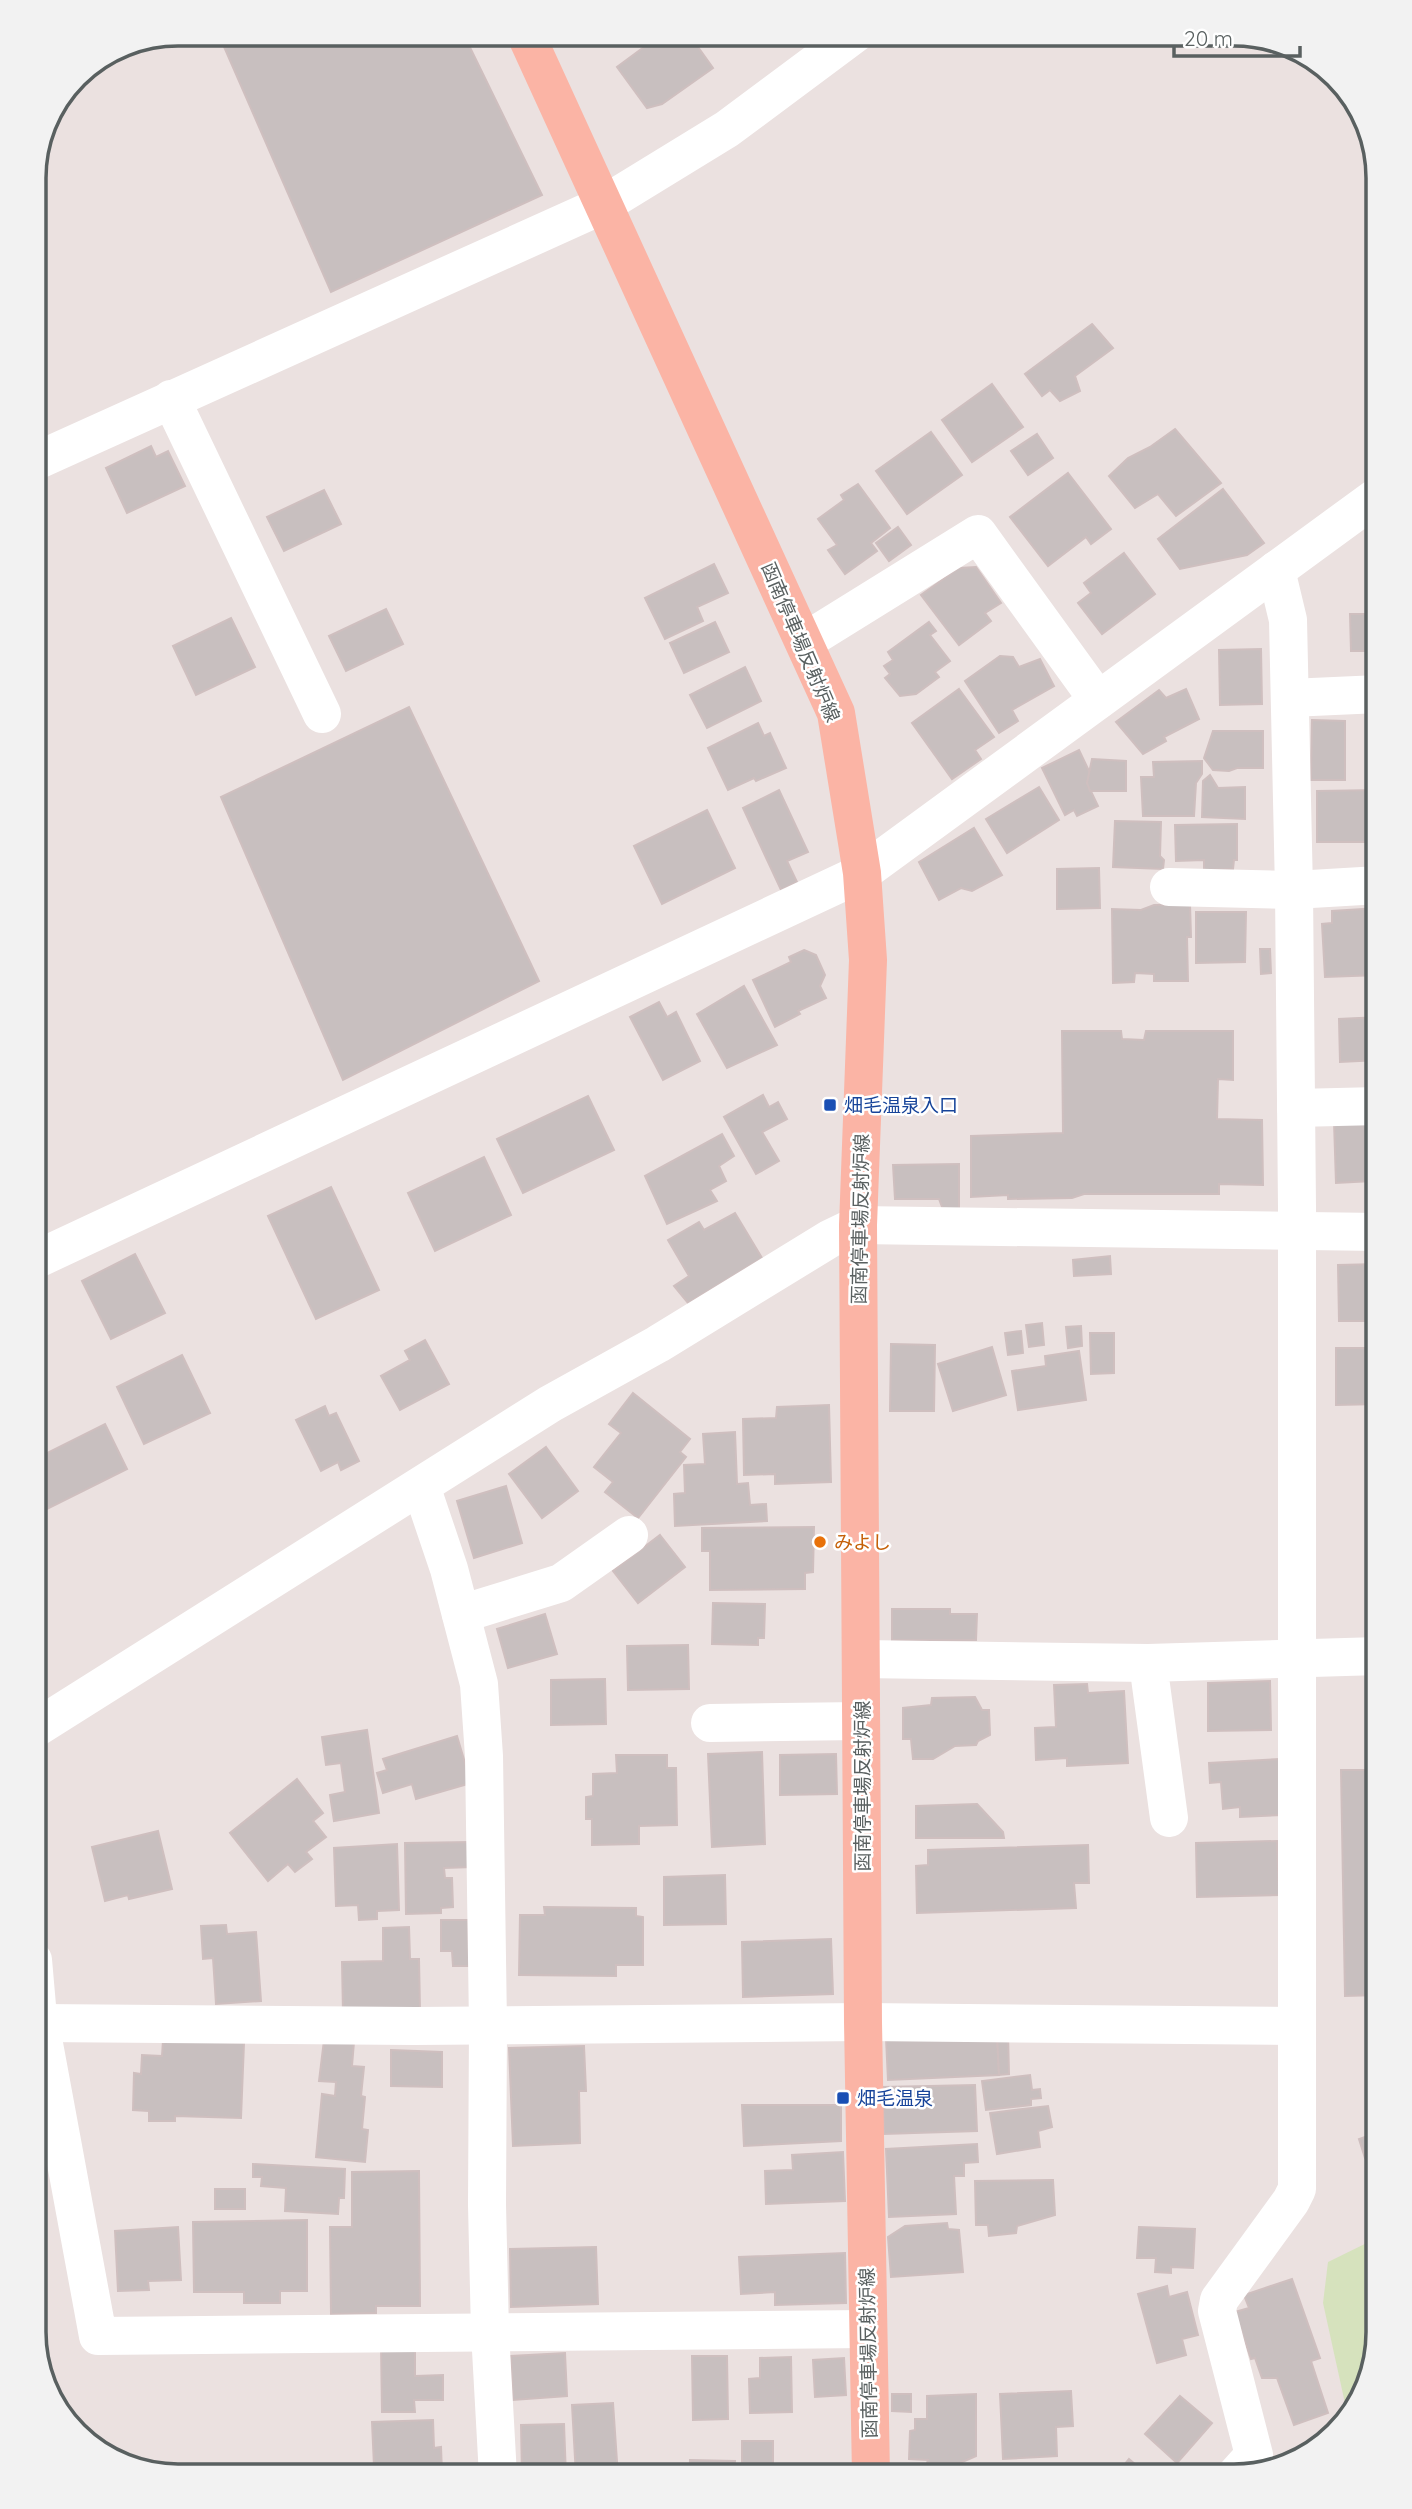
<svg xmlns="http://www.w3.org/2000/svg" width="1412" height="2509" font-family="Quicksand,'Noto Sans JP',sans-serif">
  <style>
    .green { fill: #d6e2bd }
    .building { fill: #c8bfbf; stroke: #cfbfbf; stroke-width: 2 }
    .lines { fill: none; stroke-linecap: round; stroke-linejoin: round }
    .minor { stroke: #fff; stroke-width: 38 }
    .major { stroke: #fbb4a5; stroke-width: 38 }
    .transit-dot { fill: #1a4fb4; stroke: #fff; stroke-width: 2.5 }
    .food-dot { fill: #e8710a; stroke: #fff; stroke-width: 2.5 }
    .labels { text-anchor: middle; stroke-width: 5; stroke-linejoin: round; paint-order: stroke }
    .street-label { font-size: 19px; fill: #596060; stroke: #fff }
    .transit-label { font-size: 19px; fill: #164399; stroke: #fff; text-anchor: start }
    .food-label { font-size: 19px; fill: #c56008; stroke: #fff; text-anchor: start }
    .rim { fill: none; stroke: #596060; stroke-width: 3.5 }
  </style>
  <rect width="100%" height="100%" fill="#ebe1e0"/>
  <path class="green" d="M1379 2237V2332L1355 2411 1348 2417 1323 2303 1328 2262Z"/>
  <g class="building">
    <path d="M218 33H463L542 195 331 292Z"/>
    <path d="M663 33H688L713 68 662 104 647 108 617 67Z"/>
    <path d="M1092 324 1113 348 1075 376 1080 391 1060 401 1050 390 1042 396 1025 374Z"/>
    <path d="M992 384 1023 427 972 462 942 420Z"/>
    <path d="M1175 429 1221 483 1176 516 1158 494 1135 508 1109 476 1128 458 1150 447Z"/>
    <path d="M931 432 962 475 907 514 876 471Z"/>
    <path d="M1037 434 1053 458 1028 475 1011 451Z"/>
    <path d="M151 446 156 457 168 451 185 486 127 513 106 468Z"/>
    <path d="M1068 473 1111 529 1091 544 1086 537 1048 566 1010 517Z"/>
    <path d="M858 484 890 528 871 543 877 551 845 574 828 550 837 545 818 519 844 500 841 495Z"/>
    <path d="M1223 489 1264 543 1247 555 1180 569 1158 539Z"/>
    <path d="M324 490 341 524 284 551 267 517Z"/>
    <path d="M898 527 911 545 889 561 876 543Z"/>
    <path d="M1124 553 1155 594 1102 634 1078 603 1091 593 1084 583Z"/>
    <path d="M714 564 728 593 697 607 703 621 665 639 645 598Z"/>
    <path d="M976 567 1001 603 985 613 991 621 959 645 921 595 959 568Z"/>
    <path d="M386 609 403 644 346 671 329 636Z"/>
    <path d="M1350 614H1379V651H1351Z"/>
    <path d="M231 618 255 667 196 695 173 646Z"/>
    <path d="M715 622 729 652 684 673 670 643Z"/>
    <path d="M929 622 936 631 930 635 950 661 935 672 939 677 916 694 900 696 885 678 890 674 884 666 893 660 888 652Z"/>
    <path d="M1261 649 1262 704 1220 705 1219 650Z"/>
    <path d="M1000 656 1013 657 1019 667 1040 659 1054 686 1012 710 1018 721 999 733 965 681Z"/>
    <path d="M745 667 761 701 707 728 690 695Z"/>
    <path d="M959 689 994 737 975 750 981 759 952 779 912 723Z"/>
    <path d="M1186 689 1199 719 1164 737 1166 741 1143 754 1116 722 1159 690 1166 698Z"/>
    <path d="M409 707 539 981 343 1080 221 797Z"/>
    <path d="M1312 720 1345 721V780H1311Z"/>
    <path d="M758 723 764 736 770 733 786 768 756 781 754 778 728 790 708 748Z"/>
    <path d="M1213 731H1263V768H1237L1229 771 1213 770 1204 758Z"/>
    <path d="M1079 750 1090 773 1087 783 1098 806 1077 816 1074 810 1065 815 1042 768Z"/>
    <path d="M1092 759 1126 761V791H1090L1087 783Z"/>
    <path d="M1202 761V774L1196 783 1194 816H1143L1141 777H1154L1153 762Z"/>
    <path d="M1210 775 1218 788 1245 787V819L1202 817 1203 781Z"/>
    <path d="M1039 787 1059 820 1007 853 986 819Z"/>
    <path d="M779 790 808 852 787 861 797 882 781 890 743 808Z"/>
    <path d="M1379 790V842H1317V791Z"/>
    <path d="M707 810 735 868 662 904 634 846Z"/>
    <path d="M1115 821 1161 822 1160 856 1164 860 1163 869 1113 867Z"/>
    <path d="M1237 824V860H1234L1233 869 1204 870V860L1176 861 1175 825Z"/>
    <path d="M974 828 1002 875 972 891 961 888 939 900 919 862Z"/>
    <path d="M1099 868 1100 908 1057 909V869Z"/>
    <path d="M1190 904 1191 937H1187L1188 981H1154V974L1135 973 1134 982 1113 983 1112 909 1141 910 1154 905Z"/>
    <path d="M1378 908 1379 975 1325 977 1322 924 1332 923V911Z"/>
    <path d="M1196 912H1246L1245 962 1196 963Z"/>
    <path d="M1260 949H1270L1271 973 1261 974Z"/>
    <path d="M804 950 816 955 825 975 820 986 826 998 798 1011 800 1014 775 1027 753 980 791 962 789 957Z"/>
    <path d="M744 986 777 1045 727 1068 697 1014Z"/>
    <path d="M659 1002 667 1017 676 1012 700 1061 663 1080 630 1017Z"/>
    <path d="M1379 1017V1060L1340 1062 1339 1019Z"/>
    <path d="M1062 1031H1121L1122 1039 1144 1040 1146 1031H1233V1080L1218 1079 1217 1119 1262 1120 1263 1185 1219 1184V1194H1084L1072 1198 1008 1199V1195L971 1197V1136L1063 1133Z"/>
    <path d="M763 1095 769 1107 778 1102 787 1119 762 1132 779 1161 756 1174 724 1117Z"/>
    <path d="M588 1096 614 1150 523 1193 497 1139Z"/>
    <path d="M1379 1121V1171H1372V1181L1336 1183 1334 1122Z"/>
    <path d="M722 1134 734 1156 719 1166 726 1181 710 1190 717 1201 667 1224 645 1176Z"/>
    <path d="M484 1157 511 1215 435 1251 408 1193Z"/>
    <path d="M959 1164V1213L944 1212 939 1199H895L893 1165Z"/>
    <path d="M331 1187 379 1290 316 1319 268 1216Z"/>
    <path d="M735 1213 762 1258 688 1303 674 1286 689 1276 668 1240 699 1222 704 1230Z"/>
    <path d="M135 1254 165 1313 111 1339 82 1281Z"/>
    <path d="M1110 1256 1111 1274 1074 1276 1073 1260Z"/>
    <path d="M1379 1264V1321H1339L1338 1265Z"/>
    <path d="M1042 1323 1044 1345 1029 1347 1026 1325Z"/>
    <path d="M1081 1326 1082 1346 1068 1348 1066 1327Z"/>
    <path d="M1021 1331 1023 1353 1008 1355 1005 1333Z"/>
    <path d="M1090 1333H1114V1373L1091 1374Z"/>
    <path d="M425 1340 449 1384 400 1410 381 1376 410 1360 405 1351Z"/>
    <path d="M891 1344 935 1345 934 1411H890Z"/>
    <path d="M992 1347 1006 1395 953 1411 938 1364Z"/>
    <path d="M1336 1348H1379V1404L1336 1405Z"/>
    <path d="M1079 1351 1086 1400 1018 1410 1012 1371 1046 1366 1045 1356Z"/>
    <path d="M182 1355 210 1413 144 1444 117 1387Z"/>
    <path d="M633 1393 690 1439 680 1452 686 1457 638 1518 605 1492 613 1482 594 1467 621 1433 609 1424Z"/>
    <path d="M829 1405 831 1482 775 1484V1474L744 1475 743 1419 776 1418 777 1407Z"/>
    <path d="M325 1406 329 1416 336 1413 359 1461 341 1470 338 1462 321 1471 296 1420Z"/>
    <path d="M105 1424 127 1469 43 1511 33 1492V1460Z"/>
    <path d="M735 1432 737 1484 748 1483 750 1505 766 1504 767 1521 675 1526 674 1494 685 1493 684 1465 705 1464 703 1434Z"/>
    <path d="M1375 1433H1379V1482H1374Z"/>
    <path d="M546 1447 578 1491 542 1518 509 1474Z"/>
    <path d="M506 1486 522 1543 474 1558 457 1501Z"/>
    <path d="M814 1527 813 1572 805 1573V1589L710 1590V1551H702V1528Z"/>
    <path d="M660 1535 685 1567 638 1603 613 1571Z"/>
    <path d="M713 1603 765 1604 764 1638H758V1645L712 1644Z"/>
    <path d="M892 1609H950V1614H977L976 1640H892Z"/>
    <path d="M545 1614 557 1654 508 1668 497 1629Z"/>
    <path d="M688 1645 689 1689 628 1690 627 1646Z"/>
    <path d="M605 1679 606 1724 551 1725V1680Z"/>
    <path d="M1270 1681 1271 1730 1208 1731V1683Z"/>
    <path d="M1087 1684 1088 1693 1124 1691 1128 1763 1067 1766V1758L1036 1760 1035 1728 1056 1727 1054 1685Z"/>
    <path d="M975 1697 982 1710H989L990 1735 978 1741 976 1745 955 1746 933 1759H913L911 1739H903V1708L931 1705 932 1698Z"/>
    <path d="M367 1730 379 1813 334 1821 330 1795 345 1792 341 1763 326 1765 322 1737Z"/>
    <path d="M457 1736 471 1783 416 1799 412 1784 383 1793 377 1773 387 1770 383 1759Z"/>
    <path d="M762 1752 765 1844 712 1847 708 1754Z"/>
    <path d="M836 1754 837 1794 780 1795V1755Z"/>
    <path d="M616 1755H667V1768H676L677 1825 639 1826V1844L592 1845V1819H586V1797L593 1796V1774L617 1773Z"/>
    <path d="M1279 1759 1282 1815 1240 1817V1807L1223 1809 1221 1782 1210 1783 1209 1763Z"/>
    <path d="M1341 1770H1379V1995L1345 1996Z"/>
    <path d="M297 1779 323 1813 313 1821 326 1837 306 1852 312 1859 295 1872 288 1864 268 1881 230 1833Z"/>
    <path d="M977 1804 1003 1832 1004 1838H916V1806Z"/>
    <path d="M158 1831 172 1889 129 1899 128 1895 105 1901 92 1847Z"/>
    <path d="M1277 1841 1279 1895 1197 1897 1196 1843Z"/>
    <path d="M472 1842V1867L444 1868 445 1878H452L453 1907 441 1908V1913L406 1914 405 1843Z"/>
    <path d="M397 1844 399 1910 377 1911V1919L359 1920 358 1905 336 1906 334 1848Z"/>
    <path d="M1088 1845 1089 1883H1074L1076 1908 917 1913 916 1866 928 1865V1850Z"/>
    <path d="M725 1875 726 1924 664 1925V1877Z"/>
    <path d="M544 1907 636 1908V1916L643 1917V1965H616V1976L519 1975 520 1915H545Z"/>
    <path d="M441 1920H468L469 1966H453L452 1951H441Z"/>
    <path d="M226 1925 227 1934 256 1932 261 2001 216 2004 213 1958 203 1959 201 1926Z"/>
    <path d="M409 1927 410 1959H419L420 2011 343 2012 342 1962 383 1961V1928Z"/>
    <path d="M831 1939 833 1994 743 1997 742 1942Z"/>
    <path d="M997 2034 999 2075 888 2080 886 2038Z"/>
    <path d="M997 2034H1008L1009 2074 999 2075Z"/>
    <path d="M163 2040 244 2043 241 2118 175 2116V2121H149V2111L133 2110 134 2073 141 2074 142 2055 162 2056Z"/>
    <path d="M324 2040 354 2042 352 2066 364 2067 361 2096 365 2097 362 2129 368 2130 365 2162 316 2157 322 2094 335 2096 336 2082 319 2081Z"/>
    <path d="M584 2046 586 2091H579L580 2143 513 2146 509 2048Z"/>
    <path d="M391 2050 442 2052V2087L391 2086Z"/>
    <path d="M1030 2075 1032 2090 1040 2089 1041 2098 1031 2099V2105L986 2110 982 2081Z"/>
    <path d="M975 2085 977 2131 884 2134 883 2087Z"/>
    <path d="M742 2105H841V2141L744 2146Z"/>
    <path d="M1048 2106 1052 2127 1038 2131 1040 2147 997 2154 990 2113Z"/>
    <path d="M1379 2132V2154L1365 2158 1359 2139Z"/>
    <path d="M977 2144 978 2162 964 2163V2176H954L956 2214 889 2217 886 2149Z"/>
    <path d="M843 2152 845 2201 766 2204 765 2171 793 2170 792 2155Z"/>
    <path d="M253 2164 345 2169 344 2198H339L338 2214 285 2211 286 2188 261 2186 262 2177H253Z"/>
    <path d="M419 2171 420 2306H376V2313L331 2314 330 2227H352V2172Z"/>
    <path d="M1053 2180 1055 2215 1017 2226 1016 2233 989 2236 988 2225H976L975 2181Z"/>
    <rect x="215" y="2189" width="30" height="20"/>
    <path d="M307 2220V2291H280V2303H244V2292H194L193 2222Z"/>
    <path d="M947 2223 948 2229 959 2230 963 2272 891 2277 888 2237 905 2226Z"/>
    <path d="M178 2227 181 2280 148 2281 149 2290 118 2291 115 2231Z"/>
    <path d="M1139 2227 1195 2229 1193 2268 1171 2267V2273L1155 2272 1156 2258H1137Z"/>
    <path d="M596 2247 598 2304 511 2307 510 2249Z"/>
    <path d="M845 2253 846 2303 775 2305V2292L741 2294 739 2257Z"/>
    <path d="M1292 2279 1320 2358 1311 2361 1328 2413 1294 2425 1277 2378H1262L1255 2358 1251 2359 1235 2312 1249 2308 1244 2295Z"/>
    <path d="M1167 2286 1169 2297 1187 2292 1198 2335 1182 2339 1186 2355 1157 2363 1138 2294Z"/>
    <path d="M415 2344V2376L443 2375V2400H414L415 2412H382L381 2345Z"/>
    <path d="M565 2353 567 2396 513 2400 511 2356Z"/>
    <path d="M692 2356H727L728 2419 693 2420Z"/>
    <path d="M791 2357 792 2412 750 2413 749 2379 760 2378V2358Z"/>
    <path d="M844 2358 846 2395 815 2397 813 2360Z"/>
    <path d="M1071 2391 1073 2426 1056 2427 1057 2456 1003 2459 1000 2394Z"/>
    <path d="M892 2394H911V2412L892 2411Z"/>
    <path d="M976 2394V2456L960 2463H927L928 2460 909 2459 910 2431 915 2430V2419H927V2396Z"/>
    <path d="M1180 2396 1212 2423 1177 2463 1145 2434Z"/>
    <path d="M613 2403 618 2476H576L572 2405Z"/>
    <path d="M433 2420 434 2448 441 2447 442 2473 402 2475V2466H374L372 2422Z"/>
    <path d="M564 2424 566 2476H522L521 2425Z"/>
    <rect x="742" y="2441" width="31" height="35"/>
    <path d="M1129 2459 1149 2476H1115Z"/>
    <path d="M690 2460 735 2461 734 2476H689Z"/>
  </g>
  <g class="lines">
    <g class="minor">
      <path d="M171 399 322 714"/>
      <path d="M34 462 603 205 727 129 856 33"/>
      <path d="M804 642 978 534 1098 700"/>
      <path d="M1290 698 1379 694"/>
      <path d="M1169 887 1294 890 1379 885"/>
      <path d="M1296 1108 1379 1106"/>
      <path d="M33 1261 862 873 1379 495"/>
      <path d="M421 1486 449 1569 479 1684 484 1756 488 2025 487 2205 490 2332 498 2476"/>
      <path d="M461 1614 561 1583 629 1535"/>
      <path d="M861 1659 1148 1663"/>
      <path d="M710 1723 861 1721"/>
      <path d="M33 1730 550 1404 658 1344 831 1238 858 1225 1379 1232"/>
      <path d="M1169 1818 1148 1663 1379 1656"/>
      <path d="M33 1960 37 2006 98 2336 867 2329"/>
      <path d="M40 2023 415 2026 863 2022 1297 2026V1207L1294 890 1288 620 1276 570"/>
      <path d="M1235 2476 1254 2455 1217 2311 1219 2300 1291 2201 1297 2189V2026"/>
    </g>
    <path class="major" d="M525 33 836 713 862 873 868 960 858 1225 863 2022 871 2476"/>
  </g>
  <g class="transit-dot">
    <rect x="823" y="1098" width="14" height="14" rx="3.5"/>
    <rect x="836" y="2091" width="14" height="14" rx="3.5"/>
  </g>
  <circle class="food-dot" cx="820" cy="1542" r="7"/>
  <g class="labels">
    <g class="street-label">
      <text transform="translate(801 642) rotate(67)" y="7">函南停車場反射炉線</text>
      <text transform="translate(860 1219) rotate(-89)" y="7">函南停車場反射炉線</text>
      <text transform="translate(862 1786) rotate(-90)" y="7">函南停車場反射炉線</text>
      <text transform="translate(868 2353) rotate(-91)" y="7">函南停車場反射炉線</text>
    </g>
    <g class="transit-label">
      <text x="844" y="1112">畑毛温泉入口</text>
      <text x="857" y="2105">畑毛温泉</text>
    </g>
    <g class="food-label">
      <text x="834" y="1549">みよし</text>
    </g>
  </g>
  <path d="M0 0H1412V2509H0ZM178 46H1234A132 132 0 0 1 1366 178V2332A132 132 0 0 1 1234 2464H178A132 132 0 0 1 46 2332V178A132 132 0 0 1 178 46Z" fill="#f2f2f2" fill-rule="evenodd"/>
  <path class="rim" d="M178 46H1234A132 132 0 0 1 1366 178V2332A132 132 0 0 1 1234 2464H178A132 132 0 0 1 46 2332V178A132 132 0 0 1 178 46Z"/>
  <path d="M1174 46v10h126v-10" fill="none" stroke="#596060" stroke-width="3.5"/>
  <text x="1184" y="46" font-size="21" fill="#596060" stroke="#ffffff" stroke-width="5" paint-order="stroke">20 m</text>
</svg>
